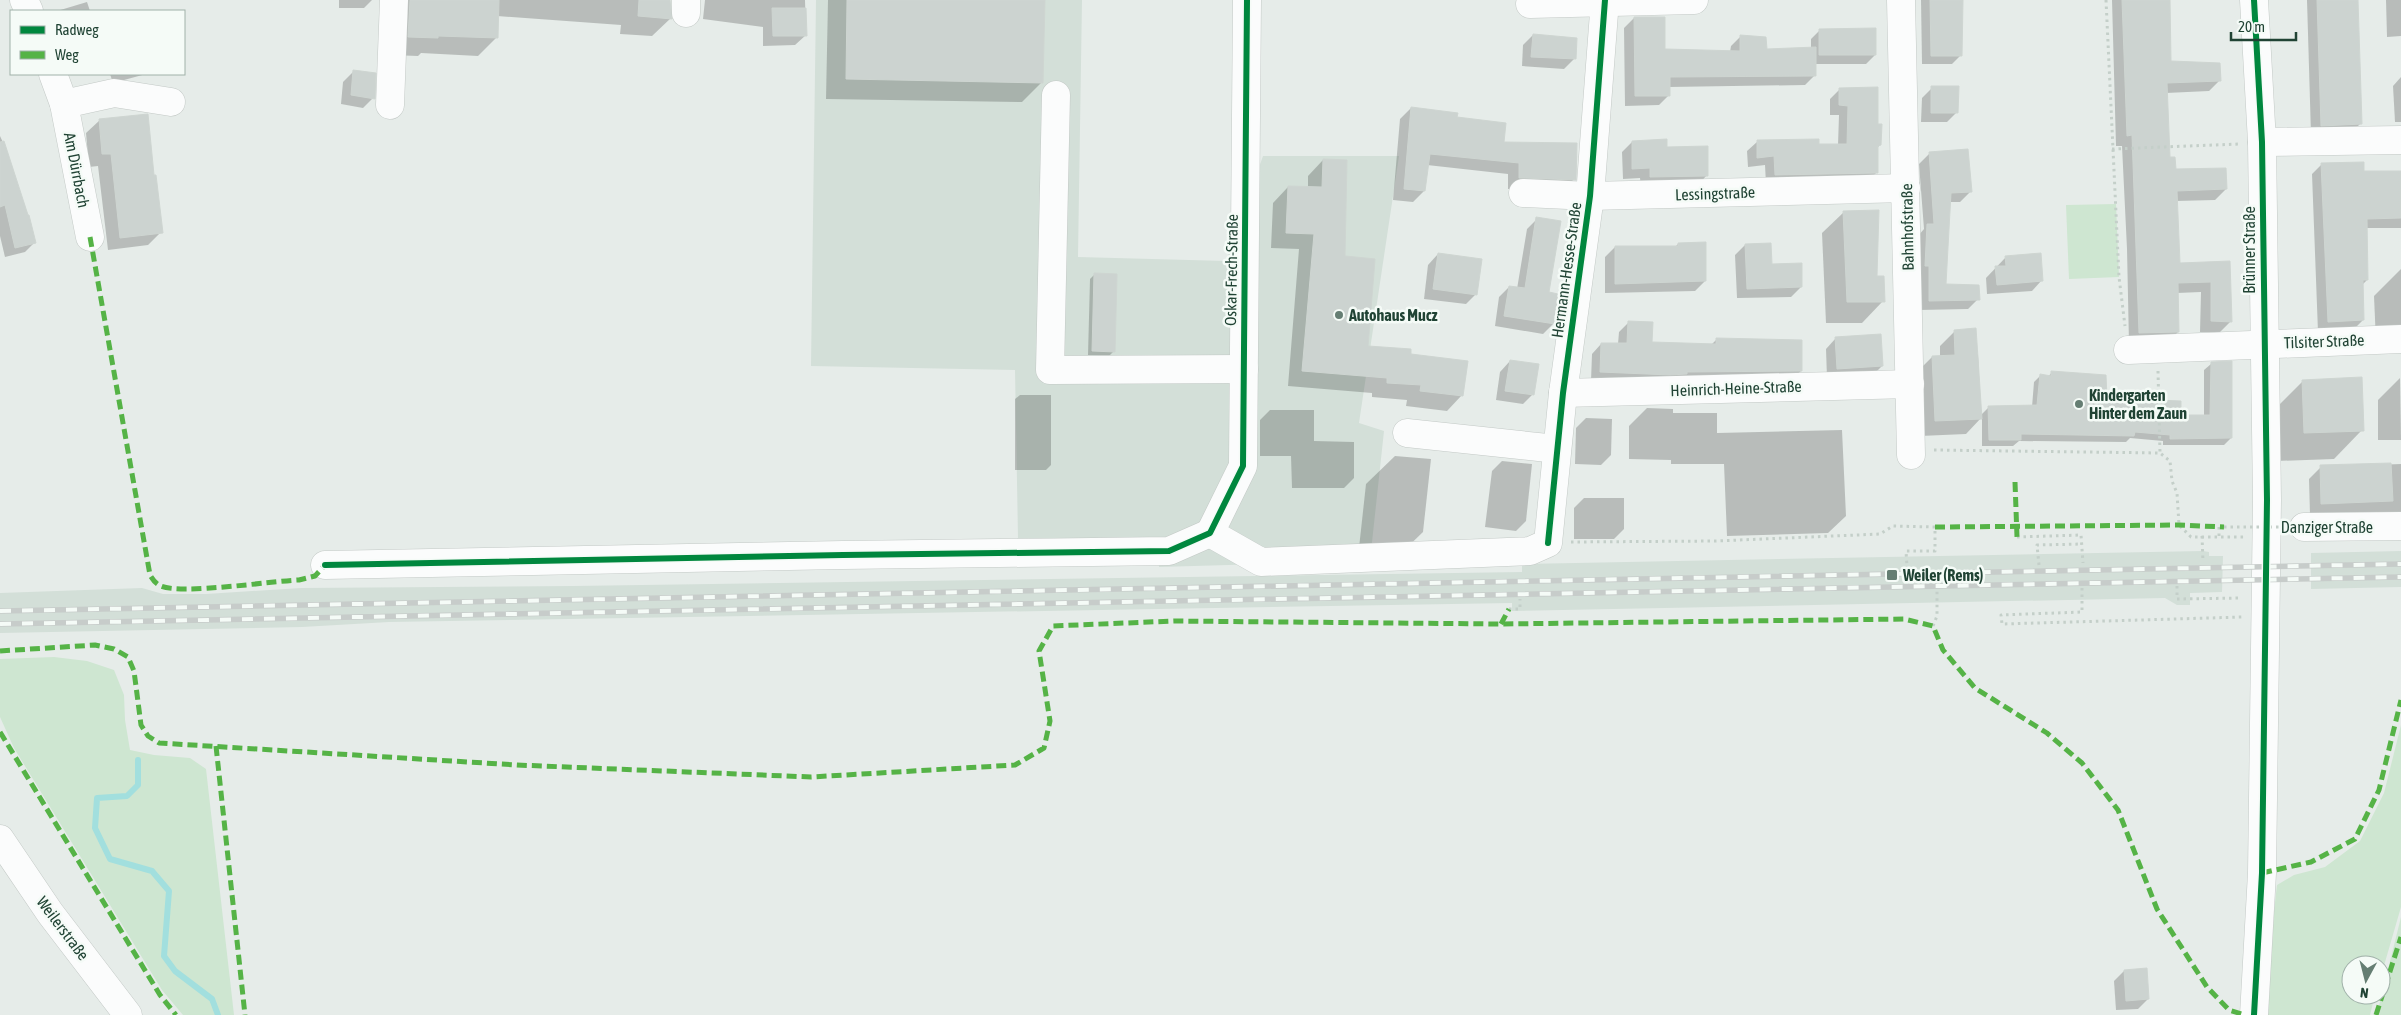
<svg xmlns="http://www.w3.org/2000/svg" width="2401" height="1015" font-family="'Asap Condensed',sans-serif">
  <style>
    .built { fill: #d3dfd8 }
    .green { fill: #cee6d1 }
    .shadow { fill: #0003 }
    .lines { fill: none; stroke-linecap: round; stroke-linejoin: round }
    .stream { stroke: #a2dfde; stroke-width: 6 }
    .building { fill: #ccd3d0; stroke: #ced5d1 }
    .minor-casing { stroke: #c3c9c6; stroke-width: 29 }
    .path { stroke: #c4cfc9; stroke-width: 3; stroke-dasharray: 2.5 4; stroke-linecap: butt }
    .minor { stroke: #fbfcfc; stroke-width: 28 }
    .rail-casing { stroke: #c7ccca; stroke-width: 5.5 }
    .rail { stroke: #f5fbf7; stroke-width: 4; stroke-dasharray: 11; stroke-linecap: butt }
    .path-bridge { stroke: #c4cfc9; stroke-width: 3; stroke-dasharray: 2.5 4; stroke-linecap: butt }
    .quiet { stroke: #55b346; stroke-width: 5; stroke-dasharray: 10 5; stroke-linecap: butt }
    .cycleway-casing { stroke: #f5fbf7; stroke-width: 9 }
    .cycleway { stroke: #00873e; stroke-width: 6 }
    .poi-dot { fill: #657e73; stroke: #f5fbf7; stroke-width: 2 }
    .labels { text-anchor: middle; stroke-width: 5; stroke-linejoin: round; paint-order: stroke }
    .street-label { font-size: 16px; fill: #204334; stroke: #f5fbf7 }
    .poi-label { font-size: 16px; font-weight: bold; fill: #204334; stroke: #f5fbf7; text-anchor: start }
  </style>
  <rect width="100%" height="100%" fill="#e6ece9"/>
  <g class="built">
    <path d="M816 0H1082L1078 257 1226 261 1263 156H1399L1359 423 1384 431 1370 561 1159 567 1158 538H1018L1015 370 811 366Z"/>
    <path d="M2203 551 2209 552V556H2223L2222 592 2190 593V605H2177L2165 598 1512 611V603L389 622 302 627 0 633V593L142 588 163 594H206L301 588 573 586 1522 572V564Z"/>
    <path d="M2401 551V587L2311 589V553Z"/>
  </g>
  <g class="green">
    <path d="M2116 204 2119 277 2069 279 2066 205Z"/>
    <path d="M54 657 87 661 114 670 124 695 125 720 130 750 154 755 190 758 206 769 234 1015H183L162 990 14 748 0 717V659Z"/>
    <path d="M2401 725V907L2381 976V965H2351V995H2375L2370 1015H2262L2277 885 2294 875 2325 867 2360 841 2384 793Z"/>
    <path d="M2401 917V1015H2376L2379 1006Z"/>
  </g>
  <g class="shadow">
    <path d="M339 0H372L364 8H339Z"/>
    <path d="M393 0H669L671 18 652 36 620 34 621 25 497 16 496 38 478 56 421 53 418 56 391 55Z"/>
    <path d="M705 0H805L806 35 795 45 763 46V27L703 19Z"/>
    <path d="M828 0H1044L1042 82 1022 102 826 99Z"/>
    <path d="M1921 0H1962L1961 55 1952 64H1922Z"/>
    <path d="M2112 0H2169L2170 63 2219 81 2209 91 2166 93 2168 158 2175 171 2226 189 2215 200 2176 201 2179 264 2228 262 2231 321 2220 332H2200L2201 292 2177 293 2178 332 2167 343 2129 344 2127 249 2122 146H2116Z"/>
    <path d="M2307 0H2357L2360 124 2350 134 2311 135Z"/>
    <path d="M2386 0H2401V36L2387 37Z"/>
    <path d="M87 2 90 11H57Z"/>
    <path d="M1634 18 1664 50 1730 52 1731 46 1741 36 1766 50 1811 48V39L1820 30 1875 55 1866 64H1815V75L1805 85 1669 87V95L1659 105 1625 106 1624 28Z"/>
    <path d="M1533 35 1574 59 1564 69 1522 66 1523 45Z"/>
    <path d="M353 72 373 98 363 108 341 104 343 82Z"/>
    <path d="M110 74H146L113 83Z"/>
    <path d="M2401 77V122H2395L2393 86Z"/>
    <path d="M1932 88 1957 112 1947 122H1921L1922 98Z"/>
    <path d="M1840 89 1877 125 1880 145 1877 148V172L1867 182 1766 184 1765 165 1748 167 1747 151 1757 142 1838 145 1839 115H1830V99Z"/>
    <path d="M1411 108 1456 118 1574 179 1563 190 1508 189V174L1427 165 1424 191 1413 202 1393 200 1400 119Z"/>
    <path d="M100 120 153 177 161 232 148 245 108 250 98 166 89 167 86 133Z"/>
    <path d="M0 136 6 149 35 242 25 252 5 257 0 236Z"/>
    <path d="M1632 142 1666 148 1707 175 1697 186 1641 187 1640 178 1623 179 1622 152Z"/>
    <path d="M1929 154 1970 192 1960 202H1949L1945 286 1978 299 1968 309 1919 310 1918 236 1924 229 1919 164Z"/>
    <path d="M1323 160 1343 258 1366 347 1410 355 1462 395 1447 411 1406 406 1407 400 1372 397V393L1288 386 1299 249 1271 248 1273 203 1288 187 1308 188V176Z"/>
    <path d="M2322 164 2363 173 2401 172V228H2366L2367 280 2362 285 2363 320 2353 330 2318 332 2312 174Z"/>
    <path d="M1844 212 1876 278 1883 301 1862 323H1826L1822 233Z"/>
    <path d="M1537 219 1553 324 1543 334 1495 326 1499 297 1509 287 1517 289 1527 229Z"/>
    <path d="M1678 244 1705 281 1695 291 1605 293V257L1615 247H1675Z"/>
    <path d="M1745 245 1770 265 1801 287 1791 297 1737 298 1735 255Z"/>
    <path d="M1438 254 1476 294 1466 304 1424 299 1428 265Z"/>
    <path d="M2006 257 2042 280 2032 291 1987 294 1986 278Z"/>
    <path d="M2401 269V341L2376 342 2374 296Z"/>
    <path d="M1094 275 1114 351 1109 356 1088 355 1090 279Z"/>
    <path d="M1629 322 1651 344 1711 345 1717 339 1801 371 1791 380 1591 381 1592 354 1601 344H1618L1619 332Z"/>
    <path d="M1955 331 1978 355 1981 415 1989 407H2032L2034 382 2040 376 2048 377 2052 372 2105 400 2180 417 2204 416V370L2211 364 2231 438 2224 445H2163V441L2130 438 2126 442 2019 441 2013 446H1982V417L1966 434 1920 436 1917 372 1932 357H1940V346Z"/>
    <path d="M1836 338 1882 366 1872 376 1827 378 1826 349Z"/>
    <path d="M1510 361 1533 394 1523 404 1496 400 1500 372Z"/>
    <path d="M2400 378 2401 440H2378V400Z"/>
    <path d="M2303 381 2362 430 2334 459 2276 461 2274 410Z"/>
    <path d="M1020 395H1051V465L1046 470H1015V399Z"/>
    <path d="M1647 408 1673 409V413H1717V433L1842 430 1846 516 1828 533 1727 536 1724 464H1671V460L1629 459V426Z"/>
    <path d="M1270 410H1314V441L1354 442V478L1344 488H1292L1291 456H1260V420Z"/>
    <path d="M1586 418 1612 419 1611 455 1601 465 1575 464 1576 428Z"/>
    <path d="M1395 456 1431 459 1423 532 1394 560 1358 557 1366 484Z"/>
    <path d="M1502 461 1532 464 1526 521 1516 531 1485 527 1492 471Z"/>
    <path d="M2401 464V513L2310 515 2309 479 2321 467Z"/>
    <path d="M1584 498H1624V529L1614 539H1574V508Z"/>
    <path d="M2124 971 2148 999 2138 1009 2116 1010 2114 981Z"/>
  </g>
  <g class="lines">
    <path class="stream" d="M138 760V785L127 796 97 798 95 828 110 859 152 871 169 891 164 956 175 971 212 999 218 1015"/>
  </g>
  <g class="building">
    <path d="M410 0H499L498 38 438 36V38L408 37Z"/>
    <path d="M639 0H670L672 19 638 16Z"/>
    <path d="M847 0H1045L1043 83 846 79Z"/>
    <path d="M1930 0H1963L1962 56H1931Z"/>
    <path d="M2122 0H2170L2171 61 2220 63 2221 81 2167 83 2170 157H2175L2176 169 2226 168 2227 189 2177 191 2180 263 2230 261 2232 322 2211 321V282L2178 283 2179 332 2139 333 2132 135 2127 136Z"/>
    <path d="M2317 0H2358L2362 124 2321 126Z"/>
    <path d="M772 8H806L807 36H773Z"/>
    <path d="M1634 17H1665V49L1740 51V35L1766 37 1767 49 1816 47V76L1670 77V96H1635Z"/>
    <path d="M1876 28V55H1819V29Z"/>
    <path d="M1533 34 1577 38 1576 59 1531 57Z"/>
    <path d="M353 70 376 73 375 99 351 95Z"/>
    <path d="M1931 86H1959L1958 113H1931Z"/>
    <path d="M1878 87V124H1882L1881 145 1878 146V173L1775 175 1774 156 1757 158V140L1819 139V144H1847L1848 106 1839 105V88Z"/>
    <path d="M1411 107 1458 113 1457 117 1506 123 1504 142 1577 143 1576 180 1519 178V163L1430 154 1425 191 1404 189Z"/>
    <path d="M148 114 154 175H156L163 233 120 238 111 154H102L99 119Z"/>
    <path d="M1667 139V147L1708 146V176L1650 177V168L1632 169V141Z"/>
    <path d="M4 141 28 215H29L36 243 15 248 5 205 0 207V142Z"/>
    <path d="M1968 149 1972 192 1951 193 1946 284 1979 285 1980 300 1929 301V266H1925L1927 224H1934L1929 152Z"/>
    <path d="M1323 159 1347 160 1345 256 1375 259 1368 346 1411 349V354L1468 361 1463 396 1420 391 1421 385 1387 383V378L1302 371 1314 234 1286 233 1288 186 1322 187Z"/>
    <path d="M2364 162V171H2401V218L2367 219 2368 280H2363L2364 320 2328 322 2321 163Z"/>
    <path d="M1879 210 1877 276H1884L1885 302H1847L1843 211Z"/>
    <path d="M1536 217 1561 221 1549 292 1558 294 1555 324 1504 316 1509 286 1525 288Z"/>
    <path d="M1706 242V281L1615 284V246H1678V243Z"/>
    <path d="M1771 243 1772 264 1802 263V287L1747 289 1745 244Z"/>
    <path d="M1438 253 1482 259 1477 295 1433 289Z"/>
    <path d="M2041 253 2043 281 1997 285 1995 266H2006L2005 256Z"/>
    <path d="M1094 273 1117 274 1115 352 1092 351Z"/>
    <path d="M1628 321 1653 322 1652 342 1716 344V338L1802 340V371L1687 372V374L1670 375 1600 372 1601 343H1627Z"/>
    <path d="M1976 328 1982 419 1935 421 1932 356 1955 355 1954 330Z"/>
    <path d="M1881 334 1883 366 1837 369 1835 337Z"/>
    <path d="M1510 360 1539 364 1534 395 1505 391Z"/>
    <path d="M2232 361V438L2170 439V435L2135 432 2134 436 2021 434V440H1989L1988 406 2037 405 2040 374 2051 376V371L2106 375 2107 398 2181 401V415H2210L2211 362Z"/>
    <path d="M2362 377 2364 431 2304 433 2302 380Z"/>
    <path d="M2391 463 2393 501 2321 504 2320 465Z"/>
    <path d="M2147 968 2149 999 2126 1001 2124 970Z"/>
  </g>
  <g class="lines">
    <g class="minor-casing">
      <g id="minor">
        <path d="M24 0 29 11"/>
        <path d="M1901 0 1911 455"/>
        <path d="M1530 4 1694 0"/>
        <path d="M686 13V0"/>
        <path d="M53 74 64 104 90 237"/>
        <path d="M1056 95 1050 370 1244 369"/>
        <path d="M64 104 114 93 171 102"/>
        <path d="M390 105 394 0"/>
        <path d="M2262 142 2401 140"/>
        <path d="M1523 193 1590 196 1906 188"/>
        <path d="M2128 350 2401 339"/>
        <path d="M1563 393 1910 384"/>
        <path d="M1407 433 1557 449"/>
        <path d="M2304 527 2401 526"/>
        <path d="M1210 533 1261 562 1530 551 1548 543 1563 393 1590 196 1605 0"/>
        <path d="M1210 533 1243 466 1247 0"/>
        <path d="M325 565 843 555 1169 551 1210 533"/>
        <path d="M0 839 50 913 128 1015"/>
        <path d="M2254 1015 2262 873 2267 500 2262 142 2254 0"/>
      </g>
    </g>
    <g class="path">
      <path d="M2106 0 2119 277 2125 326"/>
      <path d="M2112 149 2239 144"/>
      <path d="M2158 371 2160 453"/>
      <path d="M1934 450 2160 453 2170 461 2172 481 2177 493 2179 525 2191 537H2244"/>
      <path d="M2219 527V537"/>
      <path d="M2202 536 2203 562"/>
      <path d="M2017 537 2081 535 2083 563"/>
      <path d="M1571 542 1716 541 1880 534 1893 526 1935 527V551H1906L1907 567"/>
      <path d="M2039 565 2037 545 2082 544"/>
      <path d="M2177 586V599L2241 598"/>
      <path d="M2082 588V612L2001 615 2002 624 2243 617"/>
      <path d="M1509 609H1520V599"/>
      <path d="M1933 626 1937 616V591"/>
    </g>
    <use href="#minor" class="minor"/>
    <g class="rail-casing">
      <g id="rail">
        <path d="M0 611 2401 564"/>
        <path d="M0 624 2401 577"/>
      </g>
    </g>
    <use href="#rail" class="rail"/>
    <path class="path-bridge" d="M2224 527H2304"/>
    <g class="quiet">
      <path d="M90 237 150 575C153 580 156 584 161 586 181 595 271 581 299 580L315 576 325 565"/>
      <path d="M2015 482 2017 537"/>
      <path d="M1935 527 2179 525 2224 527"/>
      <path d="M1501 624 1509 609"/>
      <path d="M0 651 95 645 114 649 128 657 134 671 141 725 148 736 159 743 517 765 811 777 1015 765 1044 748 1050 721 1039 651 1053 626 1174 621 1501 624 1904 619 1933 626 1943 650 1975 688 2047 733 2082 763 2118 810 2157 909 2207 987 2229 1010 2245 1015"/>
      <path d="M0 732 160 995 176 1015"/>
      <path d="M216 746 245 1015"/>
      <path d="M2262 873 2311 862 2355 839 2379 790 2401 700"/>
      <path d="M2376 1015 2401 937"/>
    </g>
    <g class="cycleway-casing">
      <g id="cycleway">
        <path d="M1548 543 1563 393 1590 196 1605 0"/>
        <path d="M325 565 843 555 1169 551 1210 533 1243 466 1247 0"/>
        <path d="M2254 1015 2262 873 2267 500 2262 142 2254 0"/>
      </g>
    </g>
    <use href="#cycleway" class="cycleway"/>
  </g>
  <g class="poi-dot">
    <circle cx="1339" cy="315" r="5"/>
    <circle cx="2079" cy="404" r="5"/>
    <rect x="1886" y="569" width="12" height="12" rx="2.5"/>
  </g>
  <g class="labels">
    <g class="street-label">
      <text transform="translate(77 170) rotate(79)" y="6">Am Dürrbach</text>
      <text transform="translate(1715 193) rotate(-2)" y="6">Lessingstraße</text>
      <text transform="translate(1907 227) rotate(-91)" y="6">Bahnhofstraße</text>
      <text transform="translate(2249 250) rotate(-90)" y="6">Brünner Straße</text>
      <text transform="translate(1231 270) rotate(-89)" y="6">Oskar-Frech-Straße</text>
      <text transform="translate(1566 270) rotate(-82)" y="6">Hermann-Hesse-Straße</text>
      <text transform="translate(2324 341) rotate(-2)" y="6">Tilsiter Straße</text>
      <text transform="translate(1736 388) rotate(-2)" y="6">Heinrich-Heine-Straße</text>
      <text x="2327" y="533">Danziger Straße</text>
      <text transform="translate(63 928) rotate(53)" y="6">Weilerstraße</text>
    </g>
    <g class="poi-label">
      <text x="1349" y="321">Autohaus Mucz</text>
      <text x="2089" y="401">Kindergarten<tspan x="2089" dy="18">Hinter dem Zaun</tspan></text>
      <text x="1903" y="581">Weiler (Rems)</text>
    </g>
  </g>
  <rect x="10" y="10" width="175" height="65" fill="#f5fbf7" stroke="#a0b1a9"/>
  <rect x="20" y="26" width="25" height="8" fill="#00873e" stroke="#a0b1a9"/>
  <text x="55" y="35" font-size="15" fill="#204334">Radweg</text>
  <rect x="20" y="51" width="25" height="8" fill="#55b346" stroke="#a0b1a9"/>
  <text x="55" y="60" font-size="15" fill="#204334">Weg</text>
  <g transform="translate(2366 980) rotate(187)"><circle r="24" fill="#f5fbf7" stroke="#a0b1a9"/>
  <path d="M0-4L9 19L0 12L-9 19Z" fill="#657e73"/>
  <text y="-8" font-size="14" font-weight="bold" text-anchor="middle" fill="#204334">N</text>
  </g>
  <path d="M2231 32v8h65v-8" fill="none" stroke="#204334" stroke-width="2.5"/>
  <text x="2238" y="32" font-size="15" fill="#204334" stroke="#f5fbf7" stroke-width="4" paint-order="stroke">20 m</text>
</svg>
